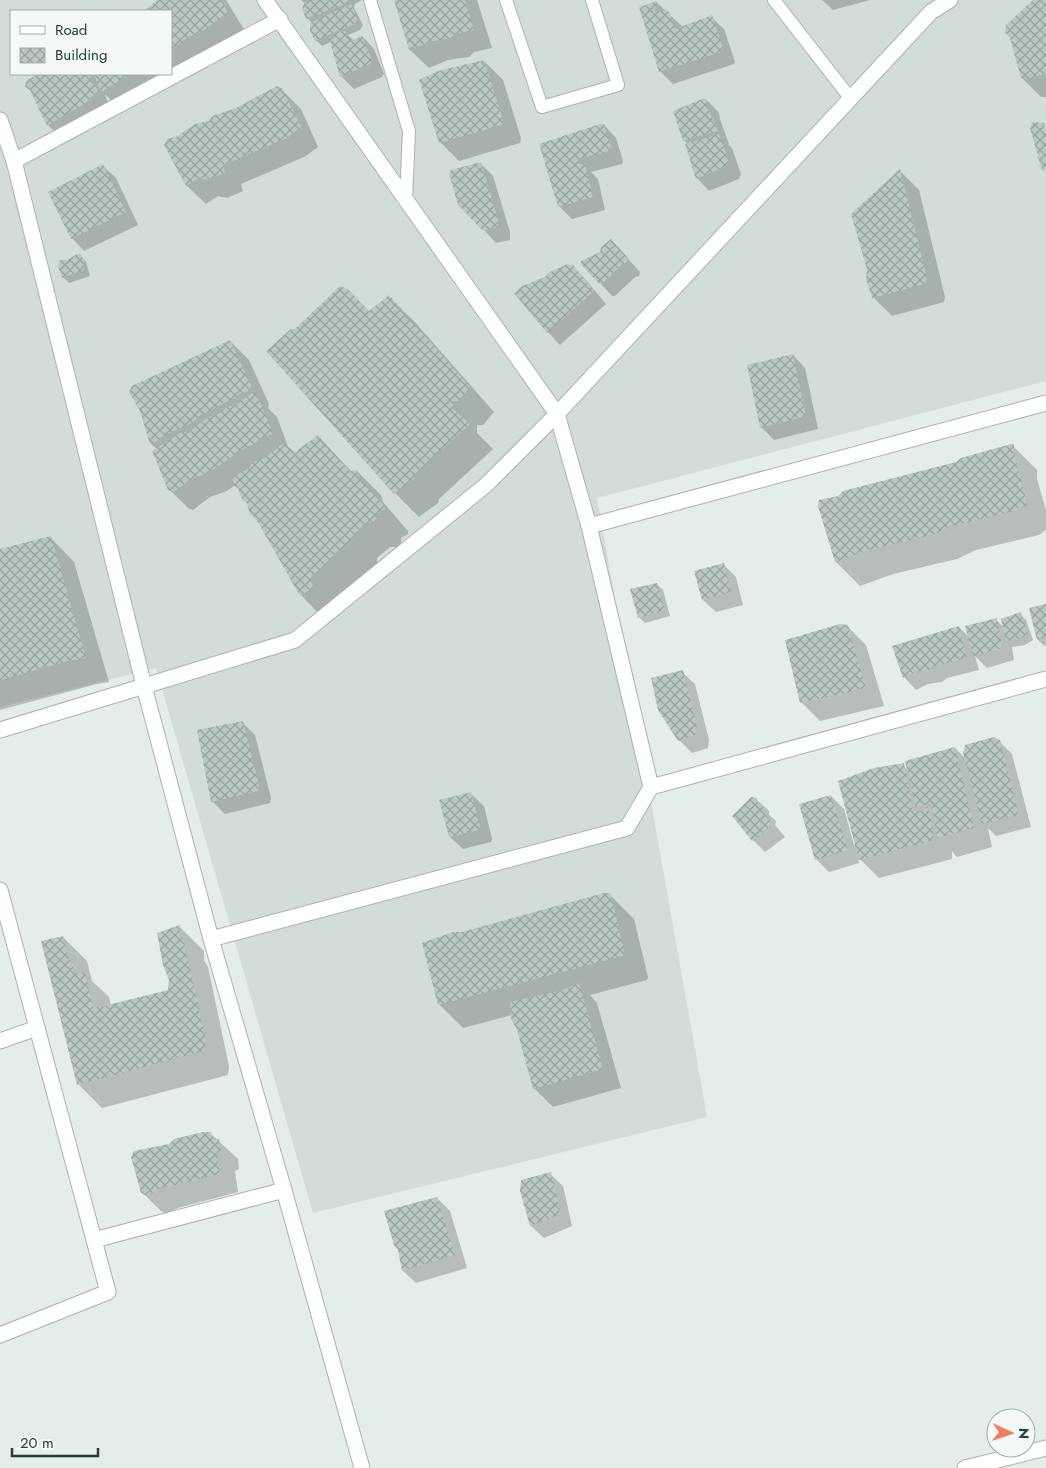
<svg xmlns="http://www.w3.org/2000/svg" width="1046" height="1468" font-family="Jost,sans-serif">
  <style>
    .built { fill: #d2ddd7; fill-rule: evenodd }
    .shadow { fill: #0003 }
    .building { fill: url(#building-cross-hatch) }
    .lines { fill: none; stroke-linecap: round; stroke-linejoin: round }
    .lane-casing { stroke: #a6b5b0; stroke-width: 14 }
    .street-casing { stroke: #a6b5b0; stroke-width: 17 }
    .secondary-casing { stroke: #a2b9b0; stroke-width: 17 }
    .lane { stroke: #fff; stroke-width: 12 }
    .street { stroke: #fff; stroke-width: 15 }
    .secondary { stroke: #fff; stroke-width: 15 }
  </style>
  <defs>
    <pattern id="building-cross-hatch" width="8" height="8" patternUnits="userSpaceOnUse" patternTransform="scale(1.25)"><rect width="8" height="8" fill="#b9c8c1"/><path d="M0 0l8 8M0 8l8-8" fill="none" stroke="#96a49e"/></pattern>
  </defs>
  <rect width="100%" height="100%" fill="#e4ede9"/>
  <path class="built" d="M0 0H1046V381L597 498 707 1117 313 1213 156 668 0 707ZM11 11H171V74H11Z"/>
  <g class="shadow">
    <path d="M159 0H226L245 31 120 109 105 94 109 105 61 138 48 125 27 82 41 74H171V11H142L149 9Z"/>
    <path d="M301 0H362L355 4 354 8 363 25 360 30 348 35 353 40H356L362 36 374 49 384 74 382 77 354 89 341 76 331 42 322 46 316 40 312 23 307 18 305 4Z"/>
    <path d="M395 0H477L492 48 474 52 469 57 448 60 429 68 410 50Z"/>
    <path d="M822 0H870L833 10Z"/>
    <path d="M1035 0H1046V97H1041L1022 78Z"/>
    <path d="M656 2 683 27 711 17 724 29 735 62 734 64 673 84 660 71 641 7Z"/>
    <path d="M484 61 503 80 521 138 520 143 459 161 440 142Z"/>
    <path d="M282 90 301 109 318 147 306 156 241 184 243 191 241 192 227 198 218 196 206 204 187 186 166 145 210 122Z"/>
    <path d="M707 100 719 113 720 119 729 144H728L732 148 741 174 739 179 709 191 697 178 688 145 684 140Z"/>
    <path d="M604 125 616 138 623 161 622 164 591 172 598 179 605 210 572 219 559 206 540 145Z"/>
    <path d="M480 163 493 176 510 232V240L496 243 484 230Z"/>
    <path d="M103 166 116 178 138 225 84 251 72 238Z"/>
    <path d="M900 171 919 190 945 297 944 302 892 316 873 297Z"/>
    <path d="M611 240 640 272 639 276 635 277 615 296H612L600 283 601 253Z"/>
    <path d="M80 255 86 262 90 276 69 283 63 277 67 262Z"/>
    <path d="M572 266 585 279 606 304 560 345 548 332 516 293Z"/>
    <path d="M389 297 414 321 494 412 483 425H477V433L493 449 439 499 438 503 419 517 395 493 369 312Z"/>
    <path d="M230 341 249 360 269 404 268 408 277 417 289 449 295 454 318 437 352 472 357 471 381 495 383 502 408 531V534L401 538V543L397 547H390L377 558V563L353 583 352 587 325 620 301 595 258 521 251 514 249 505 243 499 240 490 235 485 227 491 210 497 193 510 188 508 169 489 157 449 151 444Z"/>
    <path d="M793 355 805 368 818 429 774 440 761 427Z"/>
    <path d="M1013 446 1037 470V479L1046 510V530L1039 535 976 550 957 559 893 574 860 586 836 562 838 497Z"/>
    <path d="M50 537 74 562 109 682 97 684 0 710V550Z"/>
    <path d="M723 564 736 577 743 605 716 612 703 600Z"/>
    <path d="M657 584 663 590 670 616 645 623 639 617Z"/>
    <path d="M1046 606V645L1044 646 1038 640 1030 609Z"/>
    <path d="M1020 614 1026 620 1033 640 1025 645 1012 647 1014 660 987 668 975 656 979 670 947 678 942 682 928 684 916 690 904 677 959 627 970 638 996 620 1004 627Z"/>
    <path d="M847 626 866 645 884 706 820 721 802 703Z"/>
    <path d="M682 672 695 684 709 740 708 748 692 753 679 740Z"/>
    <path d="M242 722 255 735 271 798 270 803 225 814 213 802Z"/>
    <path d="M999 741 1012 754 1031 827 996 836 988 828 992 847 957 857 952 851V859L879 878 858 857 859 863 829 872 816 859 831 796 844 809 854 845 856 844 903 765 908 770 955 748 966 759Z"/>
    <path d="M471 794 484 806 492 839 491 842 463 849 450 837 441 801Z"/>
    <path d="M756 799 769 811V815L776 821 775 825 785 837 765 852 753 840Z"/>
    <path d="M609 894 634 919 648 977 647 980 590 995 597 1003 621 1088 553 1107 534 1088 518 1029 512 1015 463 1028 439 1004 462 933Z"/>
    <path d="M180 927 204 951V960L208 967 229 1066 228 1075 102 1108 78 1084 63 937 87 961 92 981 109 997 111 1006 169 991Z"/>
    <path d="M210 1133 238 1159 239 1169 235 1171 238 1192 178 1208 166 1214 161 1211 142 1192Z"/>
    <path d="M550 1174 563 1186 572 1226 544 1238 531 1226 521 1191Z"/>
    <path d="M437 1198 450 1211 467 1268 416 1283 403 1271Z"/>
  </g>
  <g class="building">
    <path d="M157 0H220L228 12 200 33 188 37 171 50V11H139L148 8Z"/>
    <path d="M309 0H349L348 3 306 19 302 8 305 2Z"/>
    <path d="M394 0H465L474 30 455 34 450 38 429 42 409 50Z"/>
    <path d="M1033 0H1046V73L1030 79 1021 78 1010 38 1005 33 1006 25Z"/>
    <path d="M657 1 655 12 666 10 670 13 675 29 712 15 723 48 722 52 659 72 639 7Z"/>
    <path d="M351 4 358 18 354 24 315 41 310 31V23Z"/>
    <path d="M340 31H346L348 38 356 39 362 35 372 61 370 64 340 77 329 38Z"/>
    <path d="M484 60 503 119 502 125 439 143 419 80 438 71Z"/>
    <path d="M38 74H89L98 91 84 104 47 126 30 90 25 87 26 81Z"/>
    <path d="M94 74H130L103 91 100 90Z"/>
    <path d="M277 86 283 89 301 127 287 138 223 165 225 172 222 174 207 180 199 178 186 186 164 145 167 139 176 137 195 124 209 121 212 116 236 108Z"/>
    <path d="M702 99H707V106L718 131 683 141 673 111Z"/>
    <path d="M1033 122 1044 123 1046 134V170L1042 171 1030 128Z"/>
    <path d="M600 124H604L611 148 609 151 579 159V164L585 165 593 197 558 207 539 144Z"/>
    <path d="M719 134 729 161 727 166 696 179 685 144Z"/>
    <path d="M481 162 498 219V227L483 231 458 205 449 173 451 170Z"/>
    <path d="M103 164 126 212 71 239 48 192Z"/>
    <path d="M900 169 927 278 925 284 872 298 866 279 867 269 851 214Z"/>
    <path d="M611 239 628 258 627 264H622L602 284H599L581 264V261L600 252 601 247Z"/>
    <path d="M77 254H81L84 261V270L62 278 58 266 60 260H67Z"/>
    <path d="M567 264 573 265 594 291 547 333 514 293 522 286 545 277 548 273Z"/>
    <path d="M340 286 348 289 369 311 389 295 405 313V318H409L470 387 458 401H453V409L470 424 415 474 414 479 394 494 266 351 291 329H295Z"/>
    <path d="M230 340 251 385 250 391 240 393 237 397 214 408 211 412 202 414 192 423 163 436 153 444H150L140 411 129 392 132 386Z"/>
    <path d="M793 354 806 416 760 428 747 365Z"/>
    <path d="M253 392 258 397 273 434 260 438 258 443 247 447 208 473 191 479 174 492 168 490 152 451 180 433 190 431 207 418 223 412 226 407 236 405Z"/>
    <path d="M318 435 350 471 357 470 359 477 384 506 385 510 377 514V518L372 523H366L354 534 353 539 329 559 328 563 311 576 313 588 300 596 255 517 250 515 247 503 242 500 238 488 234 486 232 477 248 469 253 462 265 458 280 445H286L295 452Z"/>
    <path d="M1011 444H1014V453L1026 499 1027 506 1020 507 1015 511 951 526 932 535 868 550 835 562 818 506 819 500 838 496 843 491 956 462 961 458Z"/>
    <path d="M51 536 86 658 81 660H72L0 680V549Z"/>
    <path d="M724 563 731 592 702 600 694 571Z"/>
    <path d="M657 583 665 610 638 618 630 589Z"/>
    <path d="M1046 604V637L1037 640 1029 608Z"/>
    <path d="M1021 612 1028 634 1019 639 1006 641 1001 619Z"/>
    <path d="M997 618 1002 648 973 656 965 626Z"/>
    <path d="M840 624 848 625 866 688 800 703 785 640Z"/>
    <path d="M959 626 967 658 934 666 929 670 915 672 903 678 892 646Z"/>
    <path d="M683 670 697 727 695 735 678 741 658 710 651 678Z"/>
    <path d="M243 721 259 784 258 791 211 802 197 730Z"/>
    <path d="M994 737 1000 740 1019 815 982 824 963 753 965 745Z"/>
    <path d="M955 747 974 828 937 838 932 803 916 807 905 761Z"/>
    <path d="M904 763 913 810 922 811 928 806 933 830 934 840 859 860 838 781 874 768Z"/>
    <path d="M471 792 480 826 479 830 449 837 439 800Z"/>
    <path d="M831 795 848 850 815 860 799 804Z"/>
    <path d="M751 797 757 798V802L764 807 763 812 773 824 752 841 732 816Z"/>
    <path d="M604 893H610L612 898 624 952 623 956 438 1005 422 943 453 932H462Z"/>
    <path d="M180 925V935L184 942 206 1041 204 1051 77 1085 41 941 63 936 69 959 73 964V973L85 972 93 1007H100L168 990 169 980 163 965 157 933Z"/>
    <path d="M579 983 603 1069 533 1089 517 1030 511 1018 510 1002 559 991Z"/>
    <path d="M203 1132H211L213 1139H219L221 1150 217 1153 220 1174 159 1189 147 1196 141 1193 131 1157 134 1151 169 1144 174 1139Z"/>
    <path d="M551 1172 559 1206 560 1214 530 1226 520 1191 521 1180Z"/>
    <path d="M437 1197 455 1255 402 1271 398 1250 394 1245 384 1211Z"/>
  </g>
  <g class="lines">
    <g class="lane-casing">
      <g id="lane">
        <path d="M370 0 409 131 406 199"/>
        <path d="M506 0 542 107 618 85 592 0"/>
        <path d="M774 0 851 99"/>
      </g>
    </g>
    <g class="street-casing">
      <g id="street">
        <path d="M0 120 14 161 144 686 211 939 284 1190 362 1468"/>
        <path d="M14 161 280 19"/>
        <path d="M589 526 1046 403"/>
        <path d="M0 730 295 640 486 485 557 414 589 526 651 787"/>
        <path d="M0 890 108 1292 0 1335"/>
        <path d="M211 939 627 828 651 787 1046 679"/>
        <path d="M0 1041 37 1028"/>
        <path d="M94 1240 284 1190"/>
        <path d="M965 1468 1046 1448"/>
      </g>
    </g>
    <g class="secondary-casing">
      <path id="secondary" d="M265 0 557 414 931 12 950 0"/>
    </g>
    <use href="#lane" class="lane"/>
    <use href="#street" class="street"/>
    <use href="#secondary" class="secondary"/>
  </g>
  <rect x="10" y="10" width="162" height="65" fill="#f4f9f7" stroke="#a0afaa"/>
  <rect x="20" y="26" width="25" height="8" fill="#ffffff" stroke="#a0afaa"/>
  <text x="55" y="35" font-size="15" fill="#233f36">Road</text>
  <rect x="20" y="48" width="25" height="15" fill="url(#building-cross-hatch)" stroke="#a0afaa"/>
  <text x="55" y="60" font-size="15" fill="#233f36">Building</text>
  <g transform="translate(1011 1433) rotate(93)"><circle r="24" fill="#f4f9f7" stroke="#a0afaa"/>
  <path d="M0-4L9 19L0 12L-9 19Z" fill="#f27c5d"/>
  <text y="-8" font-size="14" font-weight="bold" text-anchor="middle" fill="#233f36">N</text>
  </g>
  <path d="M12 1448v8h86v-8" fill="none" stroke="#233f36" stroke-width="2.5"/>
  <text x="20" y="1448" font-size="15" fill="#233f36" stroke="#f4f9f7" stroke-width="4" paint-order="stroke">20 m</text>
</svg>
